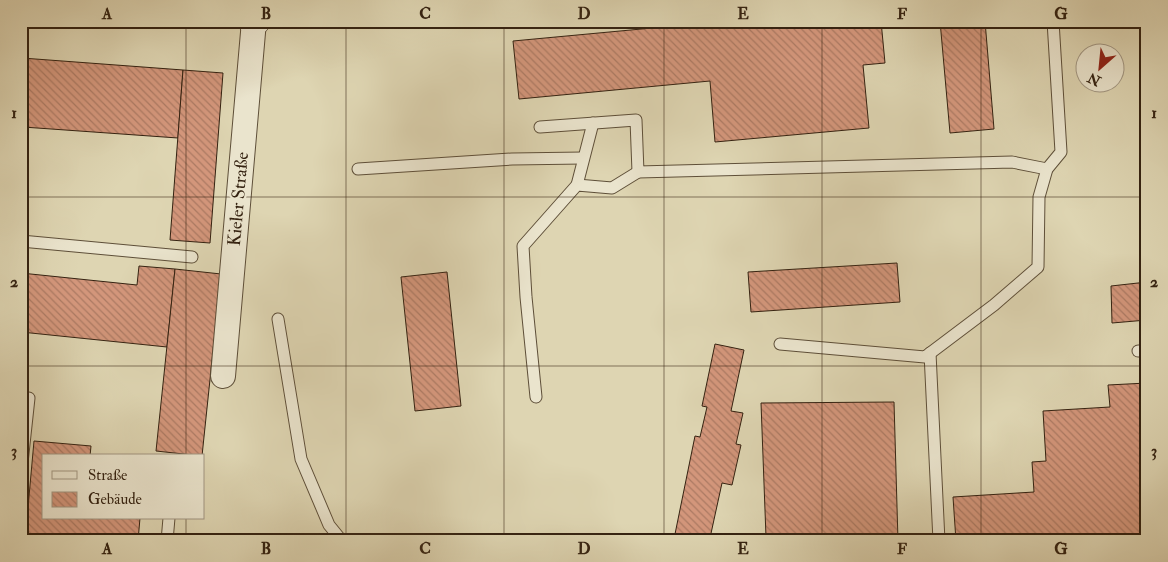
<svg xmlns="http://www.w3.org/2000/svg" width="1168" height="562" font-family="'IM FELL Double Pica',serif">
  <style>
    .building { fill: url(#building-back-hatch); stroke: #342211 }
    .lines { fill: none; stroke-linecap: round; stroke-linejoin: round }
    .service-casing { stroke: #5e4f39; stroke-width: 13 }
    .minor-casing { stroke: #5e4f39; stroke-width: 26 }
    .secondary-casing { stroke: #342211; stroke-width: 29 }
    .service { stroke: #eae4cd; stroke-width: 11 }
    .minor { stroke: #eae4cd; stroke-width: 24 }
    .secondary { stroke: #eae4cd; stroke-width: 28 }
    .grid { fill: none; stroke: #342211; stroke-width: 1; stroke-opacity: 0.55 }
    .labels { text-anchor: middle; stroke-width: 4.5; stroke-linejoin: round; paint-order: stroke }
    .street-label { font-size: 18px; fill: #342211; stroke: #eae4cd }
    .neatline { fill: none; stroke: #342211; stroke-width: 2 }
    .grid-label { font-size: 16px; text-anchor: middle; font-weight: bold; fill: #342211 }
  </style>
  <defs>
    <pattern id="building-back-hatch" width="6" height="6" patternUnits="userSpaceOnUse" patternTransform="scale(1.25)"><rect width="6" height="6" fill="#d3967b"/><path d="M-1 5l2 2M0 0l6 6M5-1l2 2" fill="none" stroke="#ac7a63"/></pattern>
  </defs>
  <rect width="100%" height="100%" fill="#ded5b2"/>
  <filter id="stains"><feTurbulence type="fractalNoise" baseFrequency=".004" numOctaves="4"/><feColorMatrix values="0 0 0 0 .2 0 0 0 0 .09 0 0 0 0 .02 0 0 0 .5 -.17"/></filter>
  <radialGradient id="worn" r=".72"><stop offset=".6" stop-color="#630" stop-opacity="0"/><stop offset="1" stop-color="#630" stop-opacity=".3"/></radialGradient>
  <g class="building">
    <path d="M727 21H881L885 63 863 65 869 128 715 142 710 81 519 99 513 41Z"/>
    <path d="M940 21H985L994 129 950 133Z"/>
    <path d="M22 58 183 70 178 138 23 127 26 79H21Z"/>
    <path d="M183 70 223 73 210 243 170 240Z"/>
    <path d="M21 79H26L23 116H21Z"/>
    <path d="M897 263 900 302 751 312 748 272Z"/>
    <path d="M139 266 175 269 167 347 21 332V273L137 285Z"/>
    <path d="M175 269 221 274 202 456 156 451Z"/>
    <path d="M447 272 461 406 415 411 401 277Z"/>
    <path d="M1147 282V320L1112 323 1111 286Z"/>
    <path d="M715 344 744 350 731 411 743 413 736 444 741 445 732 485 722 483 710 538 674 539 695 436 700 437 707 407 702 406Z"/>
    <path d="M1147 383V541H956L953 497 1034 492 1032 462 1046 461 1043 411 1110 407 1108 385Z"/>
    <path d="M894 402 898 541H584L766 537 761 403Z"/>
    <path d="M34 441 91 446 90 456H44V518H140L138 541H25Z"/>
  </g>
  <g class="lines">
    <g class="service-casing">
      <g id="service">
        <path d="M540 127 636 120 638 172 1012 162 1047 169"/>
        <path d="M358 169 512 159 583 158"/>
        <path d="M577 185 593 123"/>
        <path d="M21 241 192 257"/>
        <path d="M278 319 301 459 329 525 342 541"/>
        <path d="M780 344 925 357 994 305 1038 267 1039 197 1047 169 1061 152 1053 21"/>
        <path d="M1138 351H1147"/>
        <path d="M930 353 939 541"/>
        <path d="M536 397 526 297 523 246 577 185 612 188 638 172"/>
        <path d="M21 398H29L21 472"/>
        <path d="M167 541 169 518"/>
      </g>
    </g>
    <g class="minor-casing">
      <path id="minor" d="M223 376 254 21"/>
    </g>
    <g class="secondary-casing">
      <path id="secondary" d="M252 21H256"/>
    </g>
    <use href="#service" class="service"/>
    <use href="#minor" class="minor"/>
    <use href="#secondary" class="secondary"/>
  </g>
  <path class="grid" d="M186 21V456M346 21V541M504 21V541M664 21V541M822 21V541M981 21V541M21 197H1147M21 366H1147M186 518V541"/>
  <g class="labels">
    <g class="street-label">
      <text transform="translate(238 199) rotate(-85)" y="6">Kieler Straße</text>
    </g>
  </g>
  <rect width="1168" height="562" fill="none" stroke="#ded5b2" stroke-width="55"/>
  <rect x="42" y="454" width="162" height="65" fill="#eae4cd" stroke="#a19682"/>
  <rect x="52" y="471" width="25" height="8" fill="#eae4cd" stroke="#a19682"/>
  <text x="88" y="480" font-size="15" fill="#342211">Straße</text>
  <rect x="52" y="492" width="25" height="15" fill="url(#building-back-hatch)" stroke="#a19682"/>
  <text x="88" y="504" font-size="15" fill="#342211">Gebäude</text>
  <g transform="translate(1100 68) rotate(207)"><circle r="24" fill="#eae4cd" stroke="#a19682"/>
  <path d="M0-4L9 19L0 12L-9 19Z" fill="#8f2418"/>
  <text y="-8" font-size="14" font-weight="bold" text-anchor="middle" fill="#342211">N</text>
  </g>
  <rect x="28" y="28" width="1112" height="506" class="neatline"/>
  <g class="grid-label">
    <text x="107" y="19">A</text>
    <text x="266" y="19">B</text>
    <text x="425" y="19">C</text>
    <text x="584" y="19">D</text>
    <text x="743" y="19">E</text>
    <text x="902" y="19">F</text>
    <text x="1061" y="19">G</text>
    <text x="14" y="118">1</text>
    <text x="1154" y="118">1</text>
    <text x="14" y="287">2</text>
    <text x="1154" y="287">2</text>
    <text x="14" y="456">3</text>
    <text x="1154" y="456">3</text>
    <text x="107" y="554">A</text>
    <text x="266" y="554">B</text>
    <text x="425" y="554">C</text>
    <text x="584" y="554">D</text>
    <text x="743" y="554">E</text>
    <text x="902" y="554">F</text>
    <text x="1061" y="554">G</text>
  </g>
  <rect width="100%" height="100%" filter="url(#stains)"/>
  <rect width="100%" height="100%" fill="url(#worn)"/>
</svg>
